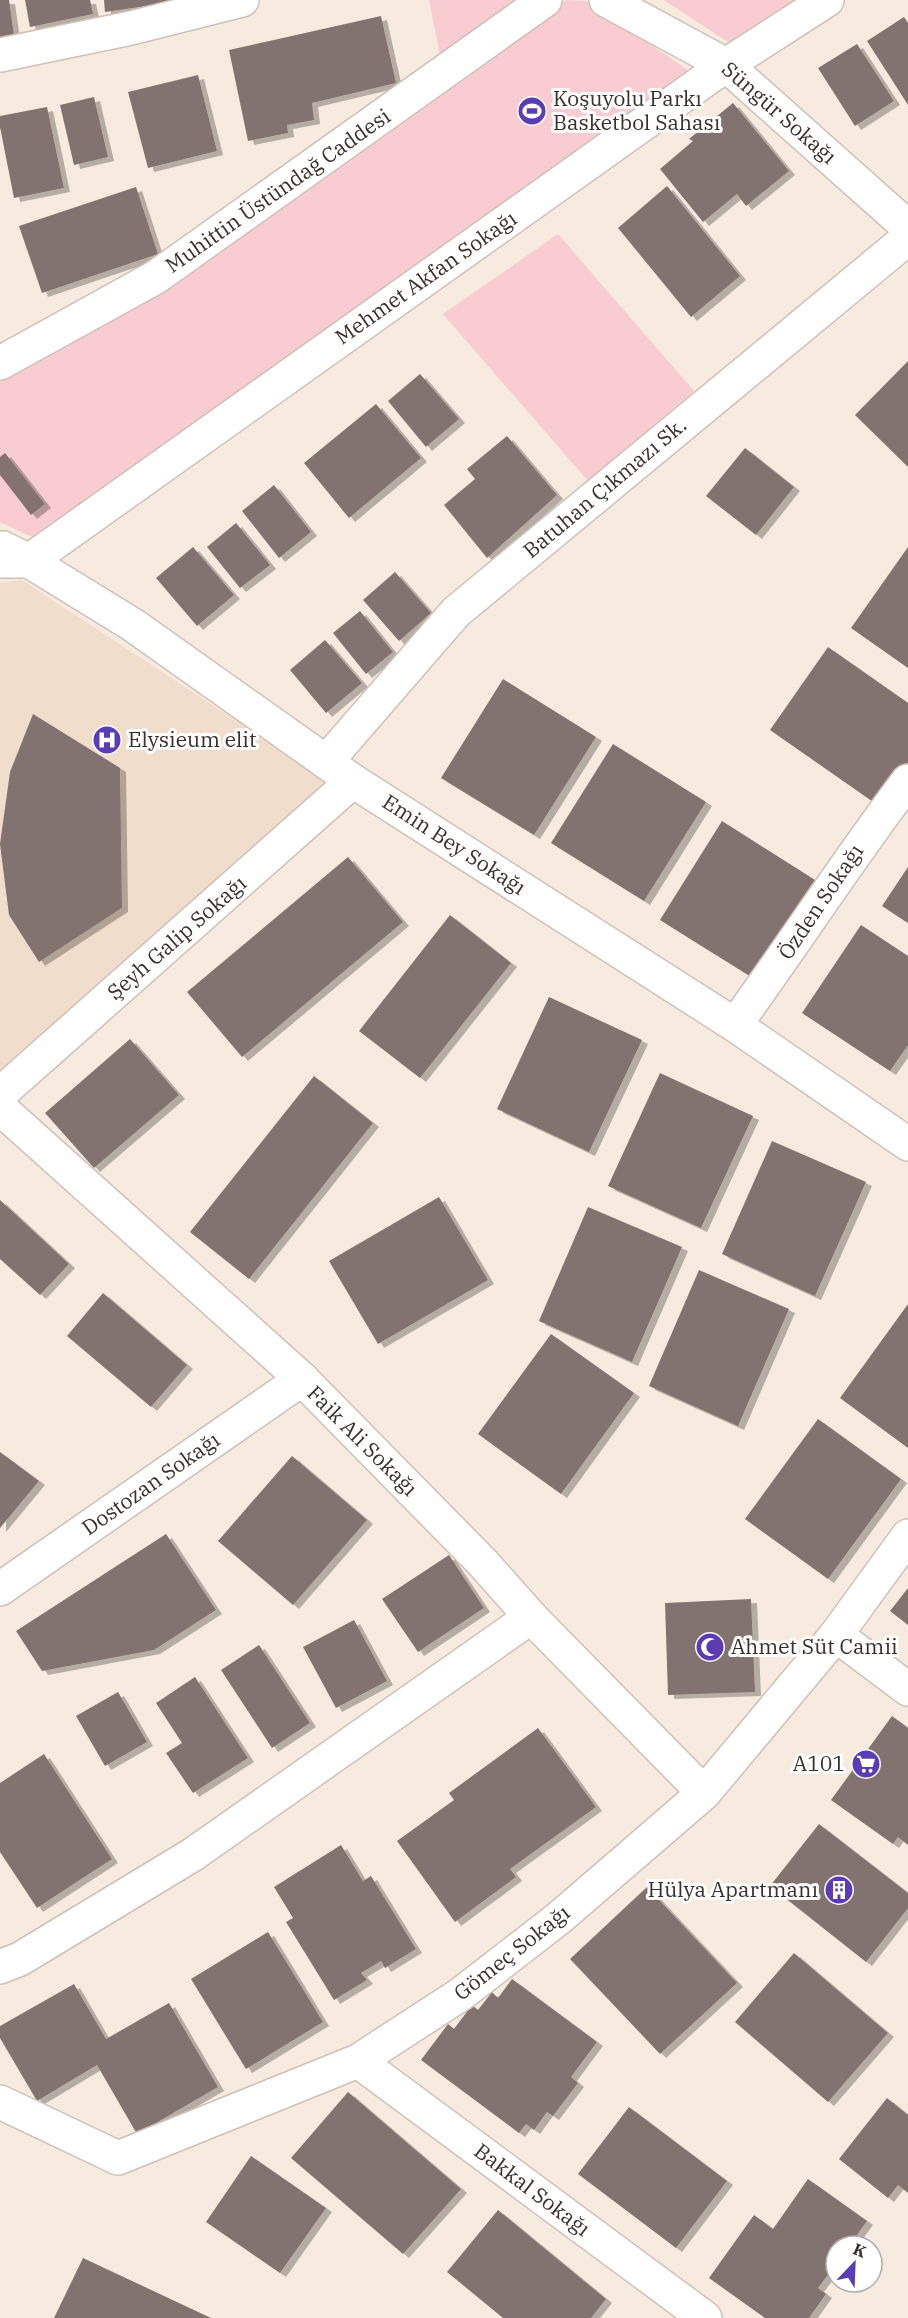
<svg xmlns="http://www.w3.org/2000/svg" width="908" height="2318" font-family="'IBM Plex Serif',serif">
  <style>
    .built { fill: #f1ddcc }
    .green { fill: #f9ccd2 }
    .building { fill: #83736f; filter: url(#shadow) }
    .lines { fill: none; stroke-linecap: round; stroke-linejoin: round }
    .street-casing { stroke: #cfc1b7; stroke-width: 36 }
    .secondary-casing { stroke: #cfc1b7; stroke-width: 36 }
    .street { stroke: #fff; stroke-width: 33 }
    .secondary { stroke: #fff; stroke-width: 33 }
    .labels { text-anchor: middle; stroke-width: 6; stroke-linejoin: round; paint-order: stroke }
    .poi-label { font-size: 21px; fill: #36312d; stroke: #fff; text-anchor: start }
    .street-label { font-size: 21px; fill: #36312d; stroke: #fff }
  </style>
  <defs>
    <filter id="shadow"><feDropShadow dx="6" dy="4" stdDeviation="0" flood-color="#0004"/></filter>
  </defs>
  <rect width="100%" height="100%" fill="#f7eadf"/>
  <path class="built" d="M22 580 354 798 0 1093V583Z"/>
  <g class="green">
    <path d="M429 0H529L442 65Z"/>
    <path d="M566 0 586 1 688 70 45 543 0 522V373L162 271Z"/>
    <path d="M664 0H806L734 46Z"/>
    <path d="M558 234 694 391 588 481 443 314Z"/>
  </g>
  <g class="building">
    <path d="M0 0H9L15 42 0 44Z"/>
    <path d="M25 0H90L93 14 30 27Z"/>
    <path d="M104 0H174V2L105 12Z"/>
    <path d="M381 16 396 83 312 103 314 120 287 125 288 133 248 141 229 50Z"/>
    <path d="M904 17 908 23V105L867 41Z"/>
    <path d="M857 44 894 101 855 126 818 68Z"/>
    <path d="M198 75 217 151 148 168 128 92Z"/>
    <path d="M94 97 108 157 74 165 60 105Z"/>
    <path d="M733 103 789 171 746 206 737 194 703 222 660 169 693 141 689 139Z"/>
    <path d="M47 107 64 188 14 198 0 127V116Z"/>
    <path d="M667 186 740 276 691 317 618 228Z"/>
    <path d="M136 187 158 254 42 293 19 226Z"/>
    <path d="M908 361V467L855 415Z"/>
    <path d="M420 374 459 419 426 447 388 401Z"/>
    <path d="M376 404 421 458 349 518 304 463Z"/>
    <path d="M507 436 557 495 487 558 444 505 475 479 467 469Z"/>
    <path d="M745 448 794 487 756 535 706 496Z"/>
    <path d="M5 453 45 504 31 515 0 475V457Z"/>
    <path d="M274 485 311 532 279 558 242 511Z"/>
    <path d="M236 523 270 565 240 588 207 547Z"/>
    <path d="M193 547 234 595 197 626 156 578Z"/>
    <path d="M908 547V668L851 628Z"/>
    <path d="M395 572 431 613 399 641 363 600Z"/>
    <path d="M360 611 393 652 366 674 333 633Z"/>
    <path d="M325 640 362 683 326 713 290 670Z"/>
    <path d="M828 647 908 703V765L879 806 770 730Z"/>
    <path d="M503 679 596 737 534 835 441 778Z"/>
    <path d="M33 714 120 768 122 908 39 962 9 915 0 844 10 772Z"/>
    <path d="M613 744 706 802 644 901 551 843Z"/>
    <path d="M722 821 815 880 753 978 660 920Z"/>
    <path d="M348 857 403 922 242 1057 187 992Z"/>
    <path d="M908 867V923L882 906Z"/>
    <path d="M450 915 511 963 420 1078 359 1031Z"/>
    <path d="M861 925 908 956V1045L890 1071 802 1013Z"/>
    <path d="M549 997 642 1040 589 1152 497 1109Z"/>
    <path d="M130 1039 179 1095 94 1168 45 1113Z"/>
    <path d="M660 1073 753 1116 701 1228 608 1186Z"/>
    <path d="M314 1076 373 1123 249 1279 190 1232Z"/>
    <path d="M772 1141 866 1182 815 1296 722 1254Z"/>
    <path d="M439 1197 488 1280 378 1344 329 1261Z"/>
    <path d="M0 1200 69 1264 40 1295 0 1259Z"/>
    <path d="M588 1207 682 1247 632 1362 539 1321Z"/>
    <path d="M699 1270 789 1309 738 1426 649 1386Z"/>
    <path d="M103 1293 187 1365 151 1407 67 1336Z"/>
    <path d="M908 1304V1448L840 1398Z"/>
    <path d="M551 1334 634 1393 561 1494 478 1434Z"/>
    <path d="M818 1419 901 1479 828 1579 745 1519Z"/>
    <path d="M0 1452 39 1481 0 1528Z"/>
    <path d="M292 1456 367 1520 293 1605 218 1541Z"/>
    <path d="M166 1534 216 1610 154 1650 42 1671 16 1631Z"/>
    <path d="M449 1555 484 1608 418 1652 382 1599Z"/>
    <path d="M908 1588V1625L890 1611Z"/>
    <path d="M751 1599 755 1692 668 1695 665 1603Z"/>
    <path d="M354 1620 387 1681 336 1708 303 1647Z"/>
    <path d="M259 1645 310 1723 272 1748 221 1670Z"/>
    <path d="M195 1677 248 1758 193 1793 166 1753 182 1743 156 1703Z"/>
    <path d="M118 1692 147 1742 105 1766 76 1716Z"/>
    <path d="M892 1716 908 1728V1845L898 1837 893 1844 831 1800Z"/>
    <path d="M538 1728 596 1807 510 1869 516 1877 455 1922 397 1841 454 1800 449 1793Z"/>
    <path d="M44 1754 112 1859 37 1908 0 1852V1783Z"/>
    <path d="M819 1824 908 1893V1908L866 1962 770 1886Z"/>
    <path d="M341 1845 363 1881 371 1876 416 1949 385 1968 381 1961 361 1973 367 1980 334 2000 286 1922 293 1918 274 1887Z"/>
    <path d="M647 1887 737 1983 660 2054 570 1959Z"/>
    <path d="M268 1932 323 2022 246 2069 191 1979Z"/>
    <path d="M794 1953 888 2033 828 2102 735 2022Z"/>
    <path d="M512 1979 597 2042 571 2077 578 2083 553 2116 547 2112 534 2130 526 2124 519 2133 421 2060 448 2024 454 2029 472 2005 478 2010 492 1992 498 1998Z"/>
    <path d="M74 1984 106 2039 169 2003 218 2087 137 2134 97 2065 37 2101 0 2038V2026Z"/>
    <path d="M348 2092 461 2189 403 2254 291 2158Z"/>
    <path d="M887 2098 908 2115V2193L898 2185 888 2198 839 2159Z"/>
    <path d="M629 2107 727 2181 676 2248 578 2174Z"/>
    <path d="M251 2156 326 2208 280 2273 206 2222Z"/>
    <path d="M808 2179 867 2221 849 2246H836V2264L818 2288 826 2294 809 2318H765L709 2278 754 2215 773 2229Z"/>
    <path d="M498 2210 606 2299 591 2318H503L447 2272Z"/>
    <path d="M83 2258 211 2318H54Z"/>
  </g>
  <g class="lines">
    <g class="street-casing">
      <g id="street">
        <path d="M606 0 726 65 908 227"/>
        <path d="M0 55 131 28 242 0"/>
        <path d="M3 548 29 561 133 625 353 781 735 1025 908 1144"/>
        <path d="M29 561 726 65 827 0"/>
        <path d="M326 762 456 612 908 238"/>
        <path d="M735 1025C794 944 848 860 908 781"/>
        <path d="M0 1094 353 781"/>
        <path d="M0 1108 302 1379 483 1563 531 1617 704 1793"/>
        <path d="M0 1589 302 1379"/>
        <path d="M836 1635 908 1689"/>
        <path d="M0 1967 20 1959 192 1855 531 1617"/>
        <path d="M358 2061 705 2318"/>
        <path d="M0 2102 118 2158 358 2061 461 1994 559 1918 704 1793 836 1635 908 1536"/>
      </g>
    </g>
    <g class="secondary-casing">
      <g id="secondary">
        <path d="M0 363 156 277 545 0"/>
        <path d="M0 561H29"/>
      </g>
    </g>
    <use href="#street" class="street"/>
    <use href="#secondary" class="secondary"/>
  </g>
  <defs>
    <g id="stadium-disc" transform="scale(1.5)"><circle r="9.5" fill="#5a3cb4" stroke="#fff"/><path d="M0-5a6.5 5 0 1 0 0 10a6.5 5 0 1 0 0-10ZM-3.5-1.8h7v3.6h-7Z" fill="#fff"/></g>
    <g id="hospital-disc" transform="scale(1.5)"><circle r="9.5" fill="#5a3cb4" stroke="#fff"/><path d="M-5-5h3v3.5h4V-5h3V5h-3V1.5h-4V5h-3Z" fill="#fff"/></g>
    <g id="mosque-disc" transform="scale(1.5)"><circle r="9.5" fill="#5a3cb4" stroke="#fff"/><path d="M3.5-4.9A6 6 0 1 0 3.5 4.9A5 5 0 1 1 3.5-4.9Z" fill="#fff"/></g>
    <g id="supermarket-disc" transform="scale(1.5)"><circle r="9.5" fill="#5a3cb4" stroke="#fff"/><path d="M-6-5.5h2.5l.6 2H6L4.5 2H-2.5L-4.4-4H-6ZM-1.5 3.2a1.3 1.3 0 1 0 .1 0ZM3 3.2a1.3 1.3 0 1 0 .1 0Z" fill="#fff"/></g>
    <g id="building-disc" transform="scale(1.5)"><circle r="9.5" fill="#5a3cb4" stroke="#fff"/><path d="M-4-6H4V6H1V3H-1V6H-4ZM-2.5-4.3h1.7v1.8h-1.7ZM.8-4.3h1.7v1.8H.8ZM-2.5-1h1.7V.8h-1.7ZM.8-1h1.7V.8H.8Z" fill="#fff"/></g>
  </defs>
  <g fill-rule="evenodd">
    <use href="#stadium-disc" x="532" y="111"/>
    <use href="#hospital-disc" x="107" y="740"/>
    <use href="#mosque-disc" x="710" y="1647"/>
    <use href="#supermarket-disc" x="866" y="1764"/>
    <use href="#building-disc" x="839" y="1890"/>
  </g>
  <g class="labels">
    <g class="poi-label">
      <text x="553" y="106">Koşuyolu Parkı<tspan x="553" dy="24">Basketbol Sahası</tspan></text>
      <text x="128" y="747">Elysieum elit</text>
      <text x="731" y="1654">Ahmet Süt Camii</text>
      <text x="845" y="1771" text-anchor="end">A101</text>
      <text x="818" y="1897" text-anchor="end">Hülya Apartmanı</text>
    </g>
    <g class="street-label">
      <text transform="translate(779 113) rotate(41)" y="7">Süngür Sokağı</text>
      <text transform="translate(278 191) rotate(-35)" y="7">Muhittin Üstündağ Caddesi</text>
      <text transform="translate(426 278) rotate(-35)" y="7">Mehmet Akfan Sokağı</text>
      <text transform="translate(605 488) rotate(-40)" y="7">Batuhan Çıkmazı Sk.</text>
      <text transform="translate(454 845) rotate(33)" y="7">Emin Bey Sokağı</text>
      <text transform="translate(821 902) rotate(-56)" y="7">Özden Sokağı</text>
      <text transform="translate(177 938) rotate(-41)" y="7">Şeyh Galip Sokağı</text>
      <text transform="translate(362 1441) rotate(45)" y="7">Faik Ali Sokağı</text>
      <text transform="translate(151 1484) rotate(-35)" y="7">Dostozan Sokağı</text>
      <text transform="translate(512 1953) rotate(-38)" y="7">Gömeç Sokağı</text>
      <text transform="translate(532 2190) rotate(37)" y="7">Bakkal Sokağı</text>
    </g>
  </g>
  <g transform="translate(854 2264) rotate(23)"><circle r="28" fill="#ffffff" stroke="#afadab" stroke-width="1.5"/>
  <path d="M0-4.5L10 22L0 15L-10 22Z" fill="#5a3cb4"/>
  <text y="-9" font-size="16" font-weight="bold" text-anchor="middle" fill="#36312d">K</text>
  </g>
</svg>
